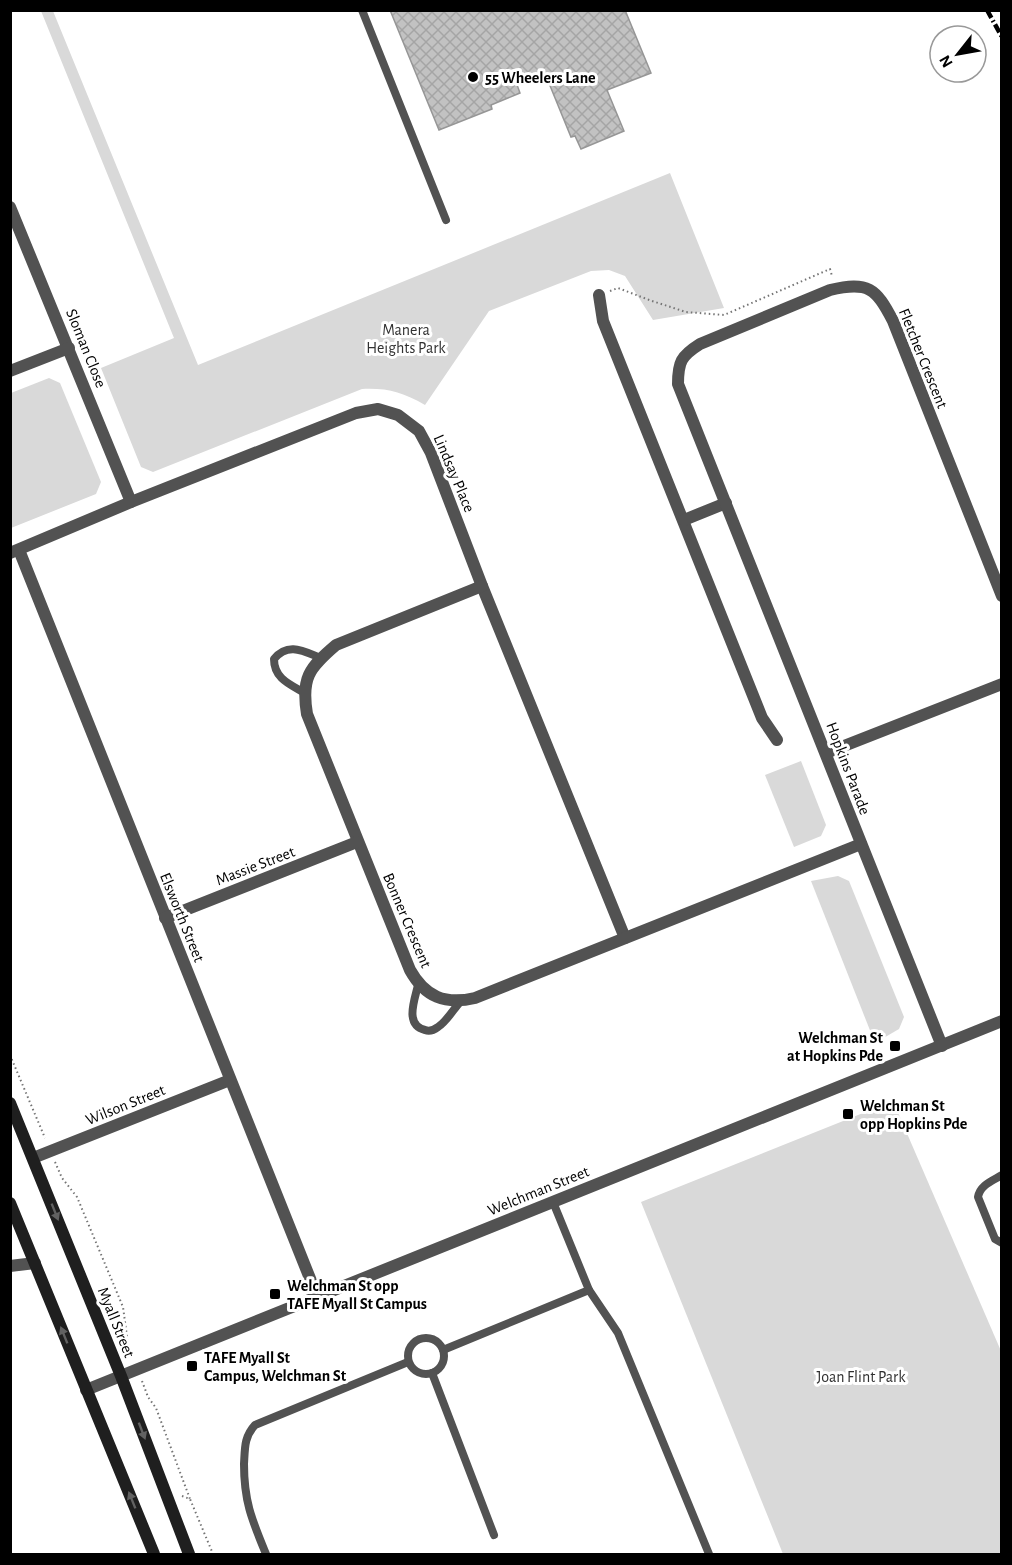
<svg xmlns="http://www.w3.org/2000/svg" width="1012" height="1565" font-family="'Alegreya Sans',sans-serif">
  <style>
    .green { fill: #d9d9d9 }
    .building { fill: url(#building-cross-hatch); stroke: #969696; stroke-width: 1.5 }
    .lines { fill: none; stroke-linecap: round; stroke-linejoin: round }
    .path { stroke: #747474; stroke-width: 2; stroke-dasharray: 1.5 3; stroke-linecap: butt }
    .lane { stroke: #525252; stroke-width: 8 }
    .street { stroke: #525252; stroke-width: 12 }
    .secondary { stroke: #1f1f1f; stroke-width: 12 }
    .rail { stroke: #000; stroke-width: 4.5; stroke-dasharray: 9 3 1.5 3; stroke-linecap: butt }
    .oneway { fill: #626262 }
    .poi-dot { fill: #000; stroke: #fff; stroke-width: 2 }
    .labels { text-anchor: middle; stroke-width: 6; stroke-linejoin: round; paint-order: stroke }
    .poi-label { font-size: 16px; font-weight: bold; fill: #000; stroke: #fff; text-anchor: start }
    .park-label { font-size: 16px; fill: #303030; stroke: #fff }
    .street-label { font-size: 16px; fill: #000; stroke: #fff }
  </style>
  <defs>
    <pattern id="building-cross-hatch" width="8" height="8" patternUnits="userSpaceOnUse" patternTransform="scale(1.5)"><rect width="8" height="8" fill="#c2c2c2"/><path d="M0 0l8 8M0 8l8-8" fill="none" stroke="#a5a5a5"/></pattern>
  </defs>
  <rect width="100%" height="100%" fill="#fff"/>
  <g class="green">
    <path d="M41 11H53L198 365 670 173 724 308 653 320 625 276 609 270 591 271 489 311 425 405C402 392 388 388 362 389L153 472 141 467 101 368 174 338Z"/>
    <path d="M49 378 60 383 101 482 96 494 11 528V393Z"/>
    <path d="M801 761 826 825 821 836 794 847 765 775Z"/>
    <path d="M838 876 849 881 904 1017 899 1029 875 1043 811 881Z"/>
    <path d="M893 1101 1001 1351V1554H783L641 1202Z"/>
  </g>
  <path class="building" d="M390 10H625L651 73 607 90 624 131 581 149 575 136 571 137 544 71 516 82 520 93 491 105 492 109 439 130Z"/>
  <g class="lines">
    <g class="path">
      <path d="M610 291 618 288 652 301 686 312 724 315 830 269 832 276"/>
      <path d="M10 1055 45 1138"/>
      <path d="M55 1162 62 1178 77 1197 123 1307 128 1344 133 1356"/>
      <path d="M142 1381 148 1397 156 1408 190 1499"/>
      <path d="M182 1496 190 1499 213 1554"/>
    </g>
    <g class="lane">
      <path d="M362 10 446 220"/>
      <path d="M303 692C289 684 274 678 274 659 288 642 303 651 321 658"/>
      <path d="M418 985C415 999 404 1025 425 1030 430 1032 434 1030 438 1027 447 1021 453 1010 460 1002"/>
      <path d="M1002 1175C992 1181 980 1185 978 1197L995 1239 1002 1243"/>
      <path d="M589 1290 618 1333 709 1554"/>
      <circle cx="426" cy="1356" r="18"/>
      <path d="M443 1350 589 1290 553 1202"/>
      <path d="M432 1373 494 1535"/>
      <path d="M266 1554C252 1520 244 1502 244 1464 245 1448 244 1437 255 1425L408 1362"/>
    </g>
    <g class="street">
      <path d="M10 207 131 502"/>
      <path d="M599 295 603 321 762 718 777 740"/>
      <path d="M10 371 69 348"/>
      <path d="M684 520 726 503"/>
      <path d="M19 550 317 1296"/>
      <path d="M10 553 131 502 356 413 378 409 398 415 419 431 431 453 482 586 625 938"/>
      <path d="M482 586 336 645C309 668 301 678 307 714L410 970C425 997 445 1005 475 998L861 844"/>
      <path d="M826 753 1002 684"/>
      <path d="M165 918 357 842"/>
      <path d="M942 1046 678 384C678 362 681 356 700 344L830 290C868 281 876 288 893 321L1002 596"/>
      <path d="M33 1158 230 1080"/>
      <path d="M10 1266 35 1263"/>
      <path d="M86 1390 1002 1021"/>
    </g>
    <g class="secondary">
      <path d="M10 1103 121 1376 189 1554"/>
      <path d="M10 1203 154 1554"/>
    </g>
    <path class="rail" d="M987 10 1002 37"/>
  </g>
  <defs><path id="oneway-solid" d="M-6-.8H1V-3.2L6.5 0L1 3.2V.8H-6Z" transform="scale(1.5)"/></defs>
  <g class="oneway">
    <use href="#oneway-solid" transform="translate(55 1212) rotate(68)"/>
    <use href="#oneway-solid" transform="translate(64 1335) rotate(-112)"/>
    <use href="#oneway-solid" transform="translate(142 1431) rotate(69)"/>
    <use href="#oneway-solid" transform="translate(132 1500) rotate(-112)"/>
  </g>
  <g class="poi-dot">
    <circle cx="473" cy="77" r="6"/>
    <rect x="889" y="1040" width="12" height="12" rx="3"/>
    <rect x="842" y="1108" width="12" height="12" rx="3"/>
    <rect x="269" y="1288" width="12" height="12" rx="3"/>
    <rect x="186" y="1360" width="12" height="12" rx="3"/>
  </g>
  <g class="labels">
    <g class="poi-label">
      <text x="485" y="83">55 Wheelers Lane</text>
      <text x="883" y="1043" text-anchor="end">Welchman St<tspan x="883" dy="18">at Hopkins Pde</tspan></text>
      <text x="860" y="1111">Welchman St<tspan x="860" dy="18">opp Hopkins Pde</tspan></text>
      <text x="287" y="1291">Welchman St opp<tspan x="287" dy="18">TAFE Myall St Campus</tspan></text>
      <text x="204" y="1363">TAFE Myall St<tspan x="204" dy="18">Campus, Welchman St</tspan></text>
    </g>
    <g class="park-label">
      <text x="406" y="335">Manera<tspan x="406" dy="18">Heights Park</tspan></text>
      <text x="861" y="1382">Joan Flint Park</text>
    </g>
    <g class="street-label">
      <text transform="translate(87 348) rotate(68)" y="6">Sloman Close</text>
      <text transform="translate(924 358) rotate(68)" y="6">Fletcher Crescent</text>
      <text transform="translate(455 473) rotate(67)" y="6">Lindsay Place</text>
      <text transform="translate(849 768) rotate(69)" y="6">Hopkins Parade</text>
      <text transform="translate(255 865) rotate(-21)" y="6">Massie Street</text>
      <text transform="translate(183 917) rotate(68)" y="6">Elsworth Street</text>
      <text transform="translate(408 920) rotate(67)" y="6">Bonner Crescent</text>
      <text transform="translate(125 1104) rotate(-22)" y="6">Wilson Street</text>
      <text transform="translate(538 1190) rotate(-22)" y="6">Welchman Street</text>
      <text transform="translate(117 1322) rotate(68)" y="6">Myall Street</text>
    </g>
  </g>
  <rect width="1012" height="1565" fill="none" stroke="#000000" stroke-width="24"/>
  <g transform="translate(958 54) rotate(239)"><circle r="28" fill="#ffffff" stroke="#999999" stroke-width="1.5"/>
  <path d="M0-4.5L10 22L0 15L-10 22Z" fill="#000000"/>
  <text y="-9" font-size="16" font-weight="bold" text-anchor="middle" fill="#000000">N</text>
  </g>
</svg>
